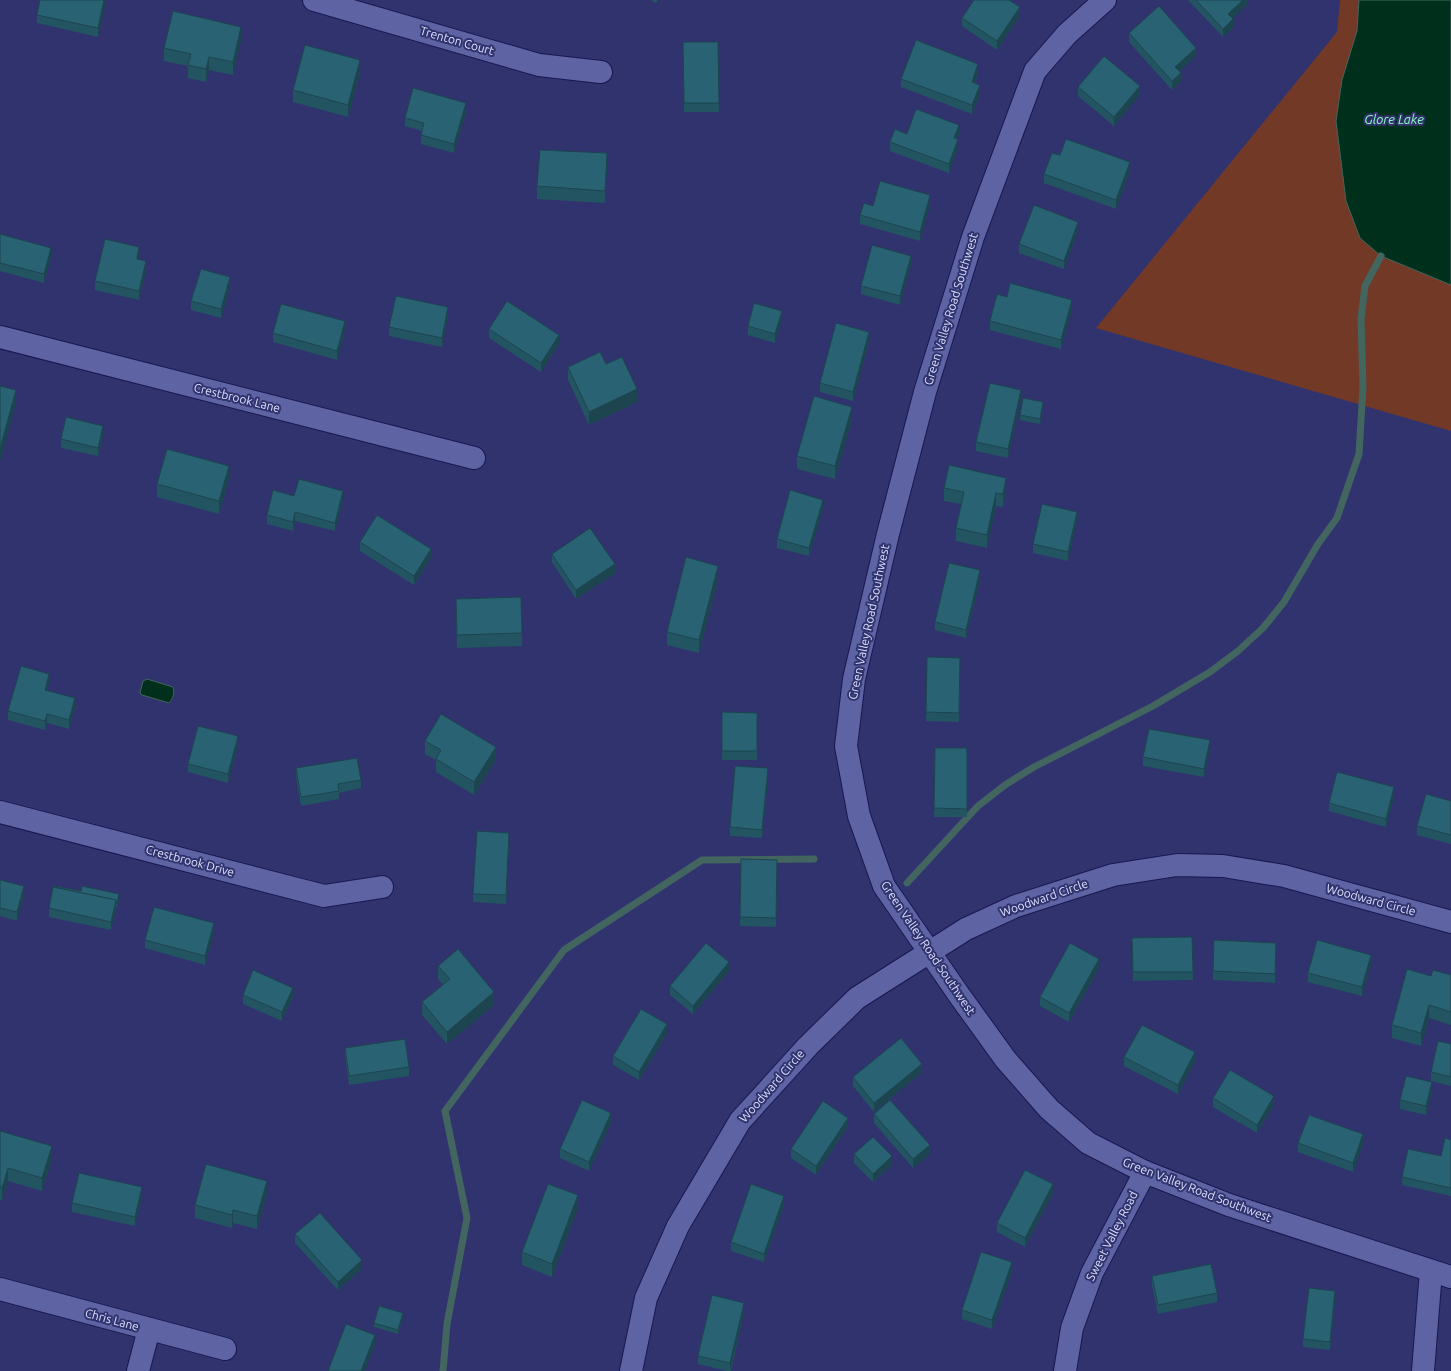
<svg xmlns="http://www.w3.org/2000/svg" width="1451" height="1371" font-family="Ubuntu,sans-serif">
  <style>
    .green { fill: #723927 }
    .water { fill: #00301b; stroke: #42655f }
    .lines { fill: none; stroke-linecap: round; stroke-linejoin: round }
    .stream { stroke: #42655f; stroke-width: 7 }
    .street-casing { stroke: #1a1750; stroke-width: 24 }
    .street { stroke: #5d63a3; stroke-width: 22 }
    .wall { fill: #235462 }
    .shaded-wall { fill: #1d4550 }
    .building { fill: #296272; stroke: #1d4550 }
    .labels { text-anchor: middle; stroke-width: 4; stroke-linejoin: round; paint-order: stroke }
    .street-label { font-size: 12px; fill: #dce1fe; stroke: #30336e }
    .water-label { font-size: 13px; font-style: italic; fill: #8afdbe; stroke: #30336e }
  </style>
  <rect width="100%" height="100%" fill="#30336e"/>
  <path class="green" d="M1340 0H1451V431L1096 328 1337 32Z"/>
  <g class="water">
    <path d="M1359 0H1451V285L1381 256 1360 238 1346 201 1336 121 1342 80 1357 31Z"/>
    <path d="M147 679 173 687C175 692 173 699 169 703L142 695 140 693 143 681Z"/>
  </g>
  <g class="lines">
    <g class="stream">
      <path d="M907 883 978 806 1005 785 1034 767 1153 706 1210 672 1238 651 1263 628 1284 602 1318 544 1337 518 1359 454 1363 387 1361 319 1365 286 1381 256"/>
      <path d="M443 1371 447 1324 467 1218 445 1111 564 950 702 860 814 859"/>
    </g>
    <g class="street-casing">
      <g id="street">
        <path d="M314 0 539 65 601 72"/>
        <path d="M1105 0 1067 34 1035 71 973 237 925 392 888 534 854 679 846 746 859 816 884 886 959 995 1006 1060 1049 1109 1088 1143 1145 1172 1229 1205 1451 1277"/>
        <path d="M0 337 474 458"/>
        <path d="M0 812 324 896 382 887"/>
        <path d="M0 1289 225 1349"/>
        <path d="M138 1371 149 1329"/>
        <path d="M631 1371 646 1298 678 1226 740 1121 808 1046 857 998 966 929 1016 906 1113 875 1177 865 1223 866 1284 876 1451 922"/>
        <path d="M1065 1371 1072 1328 1092 1273 1145 1172"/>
        <path d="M1423 1371 1431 1271"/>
      </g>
    </g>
    <use href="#street" class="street"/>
  </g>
  <g class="wall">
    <path d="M106 0 98 37 37 23V15Z"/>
    <path d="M651 0H658L656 3Z"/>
    <path d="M1188 0H1248V4L1232 19 1233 28 1223 37Z"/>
    <path d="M1020 16 997 50 962 26V18Z"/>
    <path d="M1129 33 1196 56 1179 72 1181 82 1172 90 1129 42Z"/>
    <path d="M241 40 233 75 209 70 206 82 188 78V66L164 61V48Z"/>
    <path d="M683 42H718L719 112H684Z"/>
    <path d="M360 73 348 117 293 102V90Z"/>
    <path d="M978 73 975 83 980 94 972 114 901 87V79Z"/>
    <path d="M1078 87 1140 95 1114 126 1078 96Z"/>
    <path d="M466 112 454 153 421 144V135L422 131 405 126V118Z"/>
    <path d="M907 134H959L957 139 958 148 949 173 890 151V142Z"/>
    <path d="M1060 155 1130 171 1116 209 1044 183V174Z"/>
    <path d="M607 166 605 203 537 199V186Z"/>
    <path d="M930 204 920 241 860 224V215L873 206Z"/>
    <path d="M1078 230 1064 269 1019 253V244Z"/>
    <path d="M0 234 51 256 44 283 0 271Z"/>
    <path d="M139 256 138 259 146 270 139 300 95 290V281Z"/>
    <path d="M911 264 900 305 861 294V286Z"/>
    <path d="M230 286 221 318 191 310V301Z"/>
    <path d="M1007 297 1072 309 1061 349 990 330V321Z"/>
    <path d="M448 316 442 347 389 336V327Z"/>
    <path d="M782 319 775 343 748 335V326Z"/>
    <path d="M489 329 559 344 541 372 489 338Z"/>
    <path d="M345 330 337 360 273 342V333Z"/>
    <path d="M869 341 853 401 820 392V383Z"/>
    <path d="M606 364 637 402 589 425 568 380V367Z"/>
    <path d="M1021 399 1008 458 976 451V442Z"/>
    <path d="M1043 407 1040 424 1020 420V415Z"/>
    <path d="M852 420 835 479 797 469V456Z"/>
    <path d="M103 435 98 456 61 448V439Z"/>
    <path d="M229 479 219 514 157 497V484Z"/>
    <path d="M944 488 1006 491 1003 507 996 506 987 548 956 541V528L961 504 944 501Z"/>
    <path d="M294 496 343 499 335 531 295 521 293 531 267 524V515Z"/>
    <path d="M823 508 809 556 777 548V539Z"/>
    <path d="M1077 520 1068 561 1033 553V544Z"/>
    <path d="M360 542 431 557 414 585 360 551Z"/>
    <path d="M552 554 615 573 576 599 552 562Z"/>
    <path d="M718 579 699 653 667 645V632Z"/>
    <path d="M980 579 966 638 935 630V622Z"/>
    <path d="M456 599 522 633V646L457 648Z"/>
    <path d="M927 657 960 658 959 722 926 721Z"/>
    <path d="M49 683 47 690 75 707 69 729 47 723 45 730 8 720V711Z"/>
    <path d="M722 712 757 713V760H722Z"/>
    <path d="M425 741 496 760 474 795 436 772V760L425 754Z"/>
    <path d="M238 745 228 783 188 772V764Z"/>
    <path d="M935 748H967V817H934Z"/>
    <path d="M1210 749 1204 777 1143 766V757Z"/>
    <path d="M296 768 361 780V788L339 793V799L301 806 296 777Z"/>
    <path d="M768 777 762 838 730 836V827Z"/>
    <path d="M1394 796 1386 827 1329 811V803Z"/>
    <path d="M1451 801V844L1417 835V826Z"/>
    <path d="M509 841 506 904 473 902V894Z"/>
    <path d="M741 859 777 860 776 927 740 926Z"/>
    <path d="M0 880 24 895 17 921 0 916Z"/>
    <path d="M81 891 119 899 117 908 116 907 111 930 49 917V908Z"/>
    <path d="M214 932 205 965 145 948V940Z"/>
    <path d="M1192 937 1193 980 1133 981 1132 938Z"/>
    <path d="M1276 952 1275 983 1213 980V971Z"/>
    <path d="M1371 964 1362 996 1308 982V973Z"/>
    <path d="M438 966 494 1005 447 1044 422 1015V1002L443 985 438 979Z"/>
    <path d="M1099 968 1069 1022 1040 1006V997Z"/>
    <path d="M729 971 693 1014 670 995V986Z"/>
    <path d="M1451 975V1025L1429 1018 1421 1046 1392 1038V1025L1431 976Z"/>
    <path d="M243 995 293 996 282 1021 243 1004Z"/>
    <path d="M667 1033 639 1080 613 1065V1056Z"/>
    <path d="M1451 1044V1086L1431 1081V1072Z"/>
    <path d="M345 1048 409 1067V1076L349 1085 345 1056Z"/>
    <path d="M1124 1057 1195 1061 1178 1094 1124 1066Z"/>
    <path d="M922 1072 874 1112 853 1086V1077Z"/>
    <path d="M1432 1091 1426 1115 1400 1109V1100Z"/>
    <path d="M1213 1098 1274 1105 1257 1133 1213 1107Z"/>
    <path d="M874 1114 930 1154 913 1168 874 1123Z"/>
    <path d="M611 1122 589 1171 560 1158V1149Z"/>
    <path d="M848 1126 816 1175 791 1158V1149Z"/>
    <path d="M0 1131 52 1159 42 1191 8 1181 2 1201 0 1200Z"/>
    <path d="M1451 1140V1196L1402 1185V1177L1441 1156Z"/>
    <path d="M1298 1143H1363L1353 1172 1298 1152Z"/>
    <path d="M854 1154 892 1165 873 1182 854 1163Z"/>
    <path d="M1053 1193 1025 1247 997 1232V1223Z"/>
    <path d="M267 1194 257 1229 233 1223 232 1228 195 1218V1205Z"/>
    <path d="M142 1196 135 1226 72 1212V1203Z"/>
    <path d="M784 1205 764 1262 731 1251V1242Z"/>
    <path d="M578 1208 552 1277 522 1265V1252Z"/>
    <path d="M295 1234 362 1269 338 1290 295 1243Z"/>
    <path d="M1012 1271 992 1329 962 1319V1310Z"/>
    <path d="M1152 1276 1217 1293V1302L1158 1314 1152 1285Z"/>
    <path d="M1335 1300 1330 1350 1303 1347V1339Z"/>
    <path d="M744 1312 731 1371H727L698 1364V1356Z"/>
    <path d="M403 1317 398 1334 374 1327V1323Z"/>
  </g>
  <g class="shaded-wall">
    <path d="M104 0H106V2L98 37V28Z"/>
    <path d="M1243 0H1248V4L1228 23V14Z"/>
    <path d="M1020 7V16L997 50V41Z"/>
    <path d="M1233 19V28L1223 37V29Z"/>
    <path d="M241 27V40L233 75V62Z"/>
    <path d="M1196 48V56L1175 76V67Z"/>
    <path d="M209 57V70L206 82V69Z"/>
    <path d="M360 60V73L348 117V105Z"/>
    <path d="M978 64V73L972 91V82Z"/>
    <path d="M1181 73V82L1172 90V81Z"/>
    <path d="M980 85V94L972 114V105Z"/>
    <path d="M1140 86V95L1114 126V117Z"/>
    <path d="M466 103V112L454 153V144Z"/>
    <path d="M959 125V134L954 147V138Z"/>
    <path d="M958 139V148L949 173V164Z"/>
    <path d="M607 153V166L605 203V191Z"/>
    <path d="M1130 162V171L1116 209V200Z"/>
    <path d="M930 195V204L920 241V232Z"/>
    <path d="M1078 222V230L1064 269V261Z"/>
    <path d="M139 247V256L137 267V259Z"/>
    <path d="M51 248V256L44 283V274Z"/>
    <path d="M911 256V264L900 305V296Z"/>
    <path d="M146 261V270L139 300V291Z"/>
    <path d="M230 277V286L221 318V309Z"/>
    <path d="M1072 300V309L1061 349V340Z"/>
    <path d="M448 307V316L442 347V338Z"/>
    <path d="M782 311V319L775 343V334Z"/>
    <path d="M345 321V330L337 360V351Z"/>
    <path d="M869 332V341L853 401V392Z"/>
    <path d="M559 335V344L541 372V363Z"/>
    <path d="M637 389V402L589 425V412Z"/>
    <path d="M16 390V403L0 462V449Z"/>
    <path d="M1021 390V399L1008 458V449Z"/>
    <path d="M1043 402V407L1040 424V419Z"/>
    <path d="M852 407V420L835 479V466Z"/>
    <path d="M103 426V435L98 456V448Z"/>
    <path d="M229 466V479L219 514V501Z"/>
    <path d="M1006 478V491L1003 507V494Z"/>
    <path d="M343 491V499L335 531V523Z"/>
    <path d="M996 493V506L987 548V535Z"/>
    <path d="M823 500V508L809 556V548Z"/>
    <path d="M295 512V521L293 531V522Z"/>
    <path d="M1077 512V520L1068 561V552Z"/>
    <path d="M431 549V557L414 585V576Z"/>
    <path d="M615 564V573L576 599V590Z"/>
    <path d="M718 566V579L699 653V640Z"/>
    <path d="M980 570V579L966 638V630Z"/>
    <path d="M49 674V683L45 698V690Z"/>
    <path d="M75 698V707L69 729V720Z"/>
    <path d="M47 714V723L45 730V721Z"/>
    <path d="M238 736V745L228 783V774Z"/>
    <path d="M1210 740V749L1204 777V769Z"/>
    <path d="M496 747V760L474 795V782Z"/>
    <path d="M768 768V777L762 838V830Z"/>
    <path d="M1394 787V796L1386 827V819Z"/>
    <path d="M509 833V841L506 904V895Z"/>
    <path d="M24 886V895L17 921V912Z"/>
    <path d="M119 894V899L117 908V903Z"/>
    <path d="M116 900V909L111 930V922Z"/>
    <path d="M214 923V932L205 965V956Z"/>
    <path d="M1371 955V964L1362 996V987Z"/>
    <path d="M1099 959V968L1069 1022V1013Z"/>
    <path d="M729 962V971L693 1014V1006Z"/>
    <path d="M293 988V996L282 1021V1012Z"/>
    <path d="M494 992V1005L447 1044V1032Z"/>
    <path d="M1429 1005V1018L1421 1046V1033Z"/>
    <path d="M667 1024V1033L639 1080V1072Z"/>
    <path d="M1195 1052V1061L1178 1094V1085Z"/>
    <path d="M922 1064V1072L874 1112V1103Z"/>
    <path d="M1432 1082V1091L1426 1115V1106Z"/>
    <path d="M1274 1096V1105L1257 1133V1125Z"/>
    <path d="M611 1113V1122L589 1171V1162Z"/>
    <path d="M848 1118V1126L816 1175V1166Z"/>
    <path d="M1363 1134V1143L1353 1172V1163Z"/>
    <path d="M930 1145V1154L913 1168V1159Z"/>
    <path d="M52 1146V1159L42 1191V1178Z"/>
    <path d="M892 1156V1165L873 1182V1174Z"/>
    <path d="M8 1168V1181L2 1201V1188Z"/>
    <path d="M267 1181V1194L257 1229V1216Z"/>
    <path d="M1053 1184V1193L1025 1247V1238Z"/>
    <path d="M142 1187V1196L135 1226V1217Z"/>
    <path d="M578 1195V1208L552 1277V1264Z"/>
    <path d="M784 1196V1205L764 1262V1254Z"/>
    <path d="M233 1210V1223L232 1228V1215Z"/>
    <path d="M362 1260V1269L338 1290V1282Z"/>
    <path d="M1012 1262V1271L992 1329V1320Z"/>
    <path d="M1335 1291V1300L1330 1350V1342Z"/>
    <path d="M744 1303V1312L730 1371V1363Z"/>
    <path d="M403 1313V1317L398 1334V1330Z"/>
    <path d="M375 1335V1344L365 1371H361Z"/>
  </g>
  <g class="building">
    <path d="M40 0H104L98 28 37 15Z"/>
    <path d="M974 0H1009L1020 7 997 41 962 18Z"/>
    <path d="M1196 0H1243L1228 14 1233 19 1223 29Z"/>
    <path d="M1159 6 1196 48 1175 67 1181 73 1172 81 1129 33Z"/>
    <path d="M173 11 241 27 233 62 209 57 206 69 188 65 191 54 164 48Z"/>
    <path d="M916 40 978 64 972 82 980 85 972 105 901 79Z"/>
    <path d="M683 42H718L719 103H684Z"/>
    <path d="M305 45 360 60 348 105 293 90Z"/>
    <path d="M1104 56 1140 86 1114 117 1078 87Z"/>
    <path d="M413 88 466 103 454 144 421 135 424 123 405 118Z"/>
    <path d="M916 109 959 125 954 138 958 139 949 164 890 142 895 129 907 134Z"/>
    <path d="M1066 139 1130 162 1116 200 1044 174 1052 153 1060 155Z"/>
    <path d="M540 150 607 153 605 191 537 186Z"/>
    <path d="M880 181 930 195 920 232 860 215 864 203 873 206Z"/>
    <path d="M1034 205 1078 222 1064 261 1019 244Z"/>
    <path d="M0 234 51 248 44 274 0 263Z"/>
    <path d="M105 239 139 247 137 259 146 261 139 291 95 281Z"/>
    <path d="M872 245 911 256 900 296 861 286Z"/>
    <path d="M201 269 230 277 221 309 191 301Z"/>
    <path d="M1010 283 1072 300 1061 340 990 321 997 294 1007 297Z"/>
    <path d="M396 296 448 307 442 338 389 327Z"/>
    <path d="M507 301 559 335 541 363 489 329Z"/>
    <path d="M754 303 782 311 775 334 748 326Z"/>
    <path d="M281 304 345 321 337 351 273 333Z"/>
    <path d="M836 323 869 332 853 392 820 383Z"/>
    <path d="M600 352 606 364 622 357 637 389 589 412 568 367Z"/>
    <path d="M990 383 1021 390 1008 449 976 442Z"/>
    <path d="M0 386 16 390 0 449Z"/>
    <path d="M814 396 852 407 835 466 797 456Z"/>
    <path d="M1023 398 1043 402 1040 419 1020 415Z"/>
    <path d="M66 417 103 426 98 448 61 439Z"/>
    <path d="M167 449 229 466 219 501 157 484Z"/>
    <path d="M949 465 1006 478 1003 494 996 493 987 535 956 528 964 492 944 488Z"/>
    <path d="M299 479 343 491 335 523 295 512 293 522 267 515 273 490 294 496Z"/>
    <path d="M790 490 823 500 809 548 777 539Z"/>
    <path d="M1042 504 1077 512 1068 552 1033 544Z"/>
    <path d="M377 515 431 549 414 576 360 542Z"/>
    <path d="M590 528 615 564 576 590 552 554Z"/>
    <path d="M686 557 718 566 699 640 667 632Z"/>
    <path d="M949 563 980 570 966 630 935 622Z"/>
    <path d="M521 597 522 633 457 635 456 599Z"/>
    <path d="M927 657 960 658 959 713 926 712Z"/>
    <path d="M21 666 49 674 45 690 75 698 69 720 47 714 45 721 8 711Z"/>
    <path d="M722 712 757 713V751H722Z"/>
    <path d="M441 714 496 747 474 782 436 759 441 750 425 741Z"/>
    <path d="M198 726 238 736 228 774 188 764Z"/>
    <path d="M1149 729 1210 740 1204 769 1143 757Z"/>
    <path d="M935 748H967V809L934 808Z"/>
    <path d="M357 758 361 780 338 784 339 791 301 797 296 768Z"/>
    <path d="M735 766 768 768 762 830 730 827Z"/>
    <path d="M1337 772 1394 787 1386 819 1329 803Z"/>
    <path d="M1426 794 1451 801V835L1417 826Z"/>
    <path d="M477 831 509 833 506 895 473 894Z"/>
    <path d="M741 859 777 860 776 918 740 917Z"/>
    <path d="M0 880 24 886 17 912 0 908Z"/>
    <path d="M55 886 81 891 82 886 119 894 117 903H116V900L54 887Z"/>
    <path d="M53 887 116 900 111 922 49 908Z"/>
    <path d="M154 907 214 923 205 956 145 940Z"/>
    <path d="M1192 937 1193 972H1133L1132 938Z"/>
    <path d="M1214 940 1276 943 1275 974 1213 971Z"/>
    <path d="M1317 940 1371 955 1362 987 1308 973Z"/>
    <path d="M706 943 729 962 693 1006 670 986Z"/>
    <path d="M1070 943 1099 959 1069 1013 1040 997Z"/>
    <path d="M458 949 494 992 447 1032 422 1002 450 979 438 966Z"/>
    <path d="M1407 969 1431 976 1433 970 1451 975V1012L1429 1005 1421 1033 1392 1025Z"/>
    <path d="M253 970 293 988 282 1012 243 995Z"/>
    <path d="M641 1009 667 1024 639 1072 613 1056Z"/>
    <path d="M1142 1025 1195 1052 1178 1085 1124 1057Z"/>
    <path d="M901 1038 922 1064 874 1103 853 1077Z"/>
    <path d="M405 1039 409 1067 349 1076 345 1048Z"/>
    <path d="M1438 1041 1451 1044V1077L1431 1072Z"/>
    <path d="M1230 1070 1274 1096 1257 1125 1213 1098Z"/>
    <path d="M1406 1076 1432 1082 1426 1106 1400 1100Z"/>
    <path d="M582 1100 611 1113 589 1162 560 1149Z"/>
    <path d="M890 1100 930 1145 913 1159 874 1114Z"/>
    <path d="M823 1101 848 1118 816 1166 791 1149Z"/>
    <path d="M1309 1115 1363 1134 1353 1163 1298 1143Z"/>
    <path d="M0 1131 52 1146 42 1178 8 1168 2 1188 0 1187Z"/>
    <path d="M873 1137 892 1156 873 1174 854 1154Z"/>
    <path d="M1445 1138 1451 1140V1188L1402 1177 1408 1149 1441 1156Z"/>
    <path d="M206 1164 267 1181 257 1216 233 1210 232 1215 195 1205Z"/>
    <path d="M1025 1170 1053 1184 1025 1238 997 1223Z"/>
    <path d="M79 1173 142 1187 135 1217 72 1203Z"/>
    <path d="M548 1184 578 1195 552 1264 522 1252Z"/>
    <path d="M751 1184 784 1196 764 1254 731 1242Z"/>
    <path d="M320 1213 362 1260 338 1282 295 1234Z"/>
    <path d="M981 1252 1012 1262 992 1320 962 1310Z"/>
    <path d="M1211 1264 1217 1293 1158 1305 1152 1276Z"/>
    <path d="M1309 1288 1335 1291 1330 1342 1303 1339Z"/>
    <path d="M712 1295 744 1303 730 1363 698 1356Z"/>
    <path d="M379 1306 403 1313 398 1330 374 1323Z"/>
    <path d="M346 1324 375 1335 361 1371H328Z"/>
  </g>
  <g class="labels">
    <g class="street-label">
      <text transform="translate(457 41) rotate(16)" y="4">Trenton Court</text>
      <text transform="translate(951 309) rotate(-73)" y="4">Green Valley Road Southwest</text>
      <text transform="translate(237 398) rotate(14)" y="4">Crestbrook Lane</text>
      <text transform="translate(869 622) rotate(-78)" y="4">Green Valley Road Southwest</text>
      <text transform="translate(190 861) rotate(15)" y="4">Crestbrook Drive</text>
      <text transform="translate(1044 898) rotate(-19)" y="4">Woodward Circle</text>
      <text transform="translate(1371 900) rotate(15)" y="4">Woodward Circle</text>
      <text transform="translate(928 948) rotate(56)" y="4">Green Valley Road Southwest</text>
      <text transform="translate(772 1086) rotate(-49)" y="4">Woodward Circle</text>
      <text transform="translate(1197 1190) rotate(21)" y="4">Green Valley Road Southwest</text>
      <text transform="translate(1112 1236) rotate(-63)" y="4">Sweet Valley Road</text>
      <text transform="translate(112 1320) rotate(15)" y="4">Chris Lane</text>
    </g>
    <g class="water-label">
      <text x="1394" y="124">Glore Lake</text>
    </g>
  </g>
</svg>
